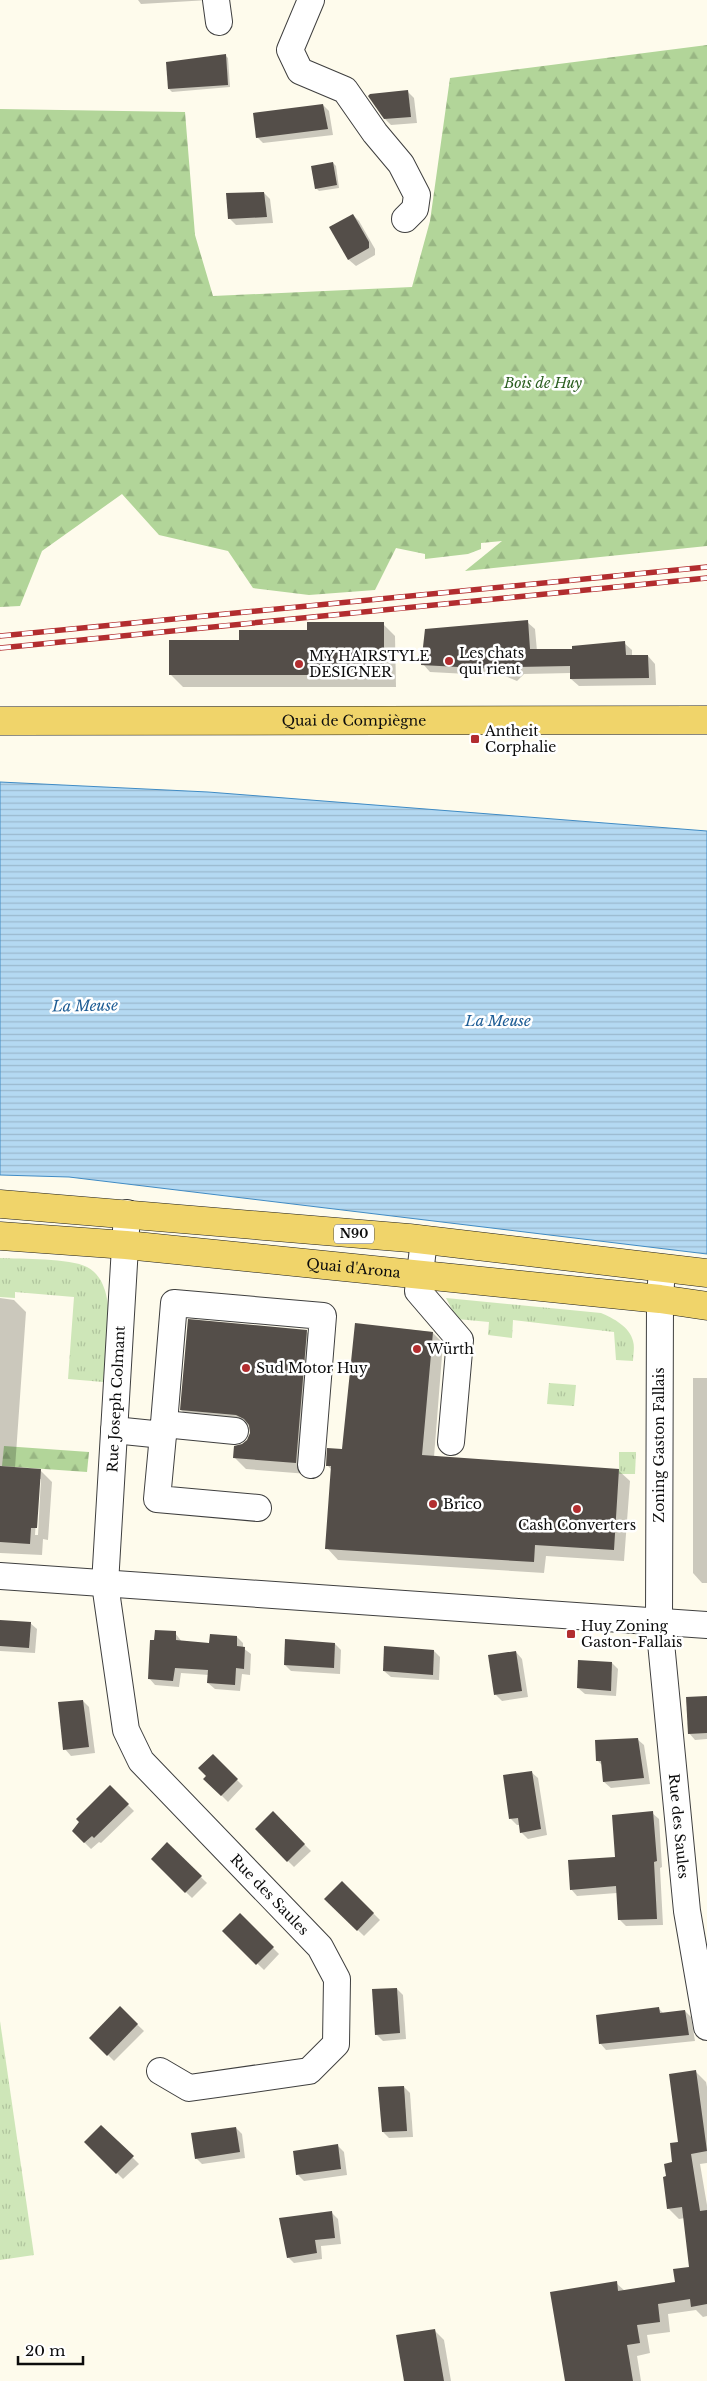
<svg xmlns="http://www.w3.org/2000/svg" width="707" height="2381" font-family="'Libre Baskerville',serif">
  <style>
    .grass { fill: url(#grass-tufts) }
    .forest { fill: url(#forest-firs) }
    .water { fill: url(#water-rules); stroke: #408bc4 }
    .shadow { fill: #0003; fill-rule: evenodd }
    .building { fill: #544e49 }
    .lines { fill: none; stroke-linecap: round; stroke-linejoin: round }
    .minor-casing { stroke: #3f3f3f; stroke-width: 28 }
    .major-casing { stroke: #1d1d1d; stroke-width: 29 }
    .minor { stroke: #fff; stroke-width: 26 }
    .major { stroke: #f0d46a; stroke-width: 28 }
    .rail-casing { stroke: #b22d2f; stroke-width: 5.5 }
    .rail { stroke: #fff; stroke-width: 4; stroke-dasharray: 11; stroke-linecap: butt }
    .poi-dot { fill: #b22d2f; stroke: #fff; stroke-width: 2 }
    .labels { text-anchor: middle; stroke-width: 5; stroke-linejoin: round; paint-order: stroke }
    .shield { fill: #fff; stroke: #555; stroke-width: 1 }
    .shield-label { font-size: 12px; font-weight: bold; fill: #0c0c0c }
    .park-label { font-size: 14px; font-style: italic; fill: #2c5f21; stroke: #fff }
    .poi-label { font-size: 14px; fill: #0c0c0c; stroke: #fff; text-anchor: start }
    .street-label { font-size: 14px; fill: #0c0c0c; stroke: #fff }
    .water-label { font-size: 15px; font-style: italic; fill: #1e5d95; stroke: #fff }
  </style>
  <defs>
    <pattern id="grass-tufts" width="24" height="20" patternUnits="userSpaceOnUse" patternTransform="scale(1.25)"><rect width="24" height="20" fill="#cee6b8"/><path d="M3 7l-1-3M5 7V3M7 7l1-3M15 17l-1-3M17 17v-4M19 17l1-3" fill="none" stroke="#b0c49d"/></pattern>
    <pattern id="forest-firs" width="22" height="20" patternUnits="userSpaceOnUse" patternTransform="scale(1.25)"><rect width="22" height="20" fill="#b2d599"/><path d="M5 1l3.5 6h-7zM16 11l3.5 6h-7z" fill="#98b683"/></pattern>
    <pattern id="water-rules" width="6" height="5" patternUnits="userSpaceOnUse" patternTransform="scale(1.25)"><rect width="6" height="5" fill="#b4d9f2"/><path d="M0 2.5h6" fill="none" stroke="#9ab9ce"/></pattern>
  </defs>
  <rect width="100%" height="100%" fill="#fefbec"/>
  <g class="grass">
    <path d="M0 1258C21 1259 70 1258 87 1267 121 1285 106 1351 103 1382L68 1379 74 1297 15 1292V1298L0 1297Z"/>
    <path d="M446 1298 601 1313C613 1318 630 1327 633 1341 635 1347 633 1355 633 1361L616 1360 614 1332 513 1320 512 1338 488 1335 489 1322 457 1319Z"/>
    <path d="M549 1383 576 1385 574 1406 547 1404Z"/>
    <path d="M619 1452H636L635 1474H619Z"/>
    <path d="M0 2021 34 2255 0 2260Z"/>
  </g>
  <g class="forest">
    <path d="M707 45V546L465 571 502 541 481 543V549L468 554 425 559V554L396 548 375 590 309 595 253 588 228 551 159 535 122 494 42 551 20 606 0 607V109L185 112 195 235 213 296 412 287 430 221 450 78Z"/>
    <path d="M4 1446 89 1452 87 1472 2 1466Z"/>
  </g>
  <path class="water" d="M0 782 208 792 707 831V1254L69 1177 0 1175Z"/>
  <g class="shadow">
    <path d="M138 0H209L141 4Z"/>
    <path d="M225 55 228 58 230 87 172 92 169 89Z"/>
    <path d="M408 92 414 98 417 123 391 125 385 119Z"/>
    <path d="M323 105 329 111 333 135 263 143 257 137Z"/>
    <path d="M333 163 336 166 339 188 319 191 316 188Z"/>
    <path d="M264 193 270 199 273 223 236 225 230 219Z"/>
    <path d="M353 215 359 221 375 249V255L356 266 349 260 330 227Z"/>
    <path d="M527 622 535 629 537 651 573 650 624 643 632 650V657L648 656 655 664 656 685 579 686 571 679V673L524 674 517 681 505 676 430 672 423 664Z"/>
    <path d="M383 624 395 636 396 687H183L170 674 241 642 308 631Z"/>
    <path d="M0 1298 14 1300 26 1312 15 1468 40 1470 52 1482 48 1540 43 1539 42 1555 0 1553ZM39 1479H41L38 1535H35Z"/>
    <path d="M356 1324 432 1332 443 1343 434 1457 618 1470 630 1481 624 1561 546 1556 544 1573 338 1560 327 1548 332 1470 327 1465 343 1451Z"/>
    <path d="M306 1331 318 1343 308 1474 246 1469 234 1457 248 1441 251 1433 249 1426 193 1422 181 1410Z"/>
    <path d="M693 1378H707V1583H702L693 1573Z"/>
    <path d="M0 1621 30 1623 37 1629 35 1653 0 1651Z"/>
    <path d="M175 1633 182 1642 210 1644 237 1637 243 1643V1648L251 1654 250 1675 242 1674 240 1691 215 1689 208 1683 209 1675 181 1673 179 1687 155 1685 149 1678Z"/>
    <path d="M335 1644 341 1650 340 1674 291 1671 285 1665Z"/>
    <path d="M434 1651 440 1657 439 1680 391 1677 384 1671Z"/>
    <path d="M516 1652 522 1659 528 1697 502 1701 496 1695Z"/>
    <path d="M612 1663 618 1669 616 1696 585 1694 578 1688Z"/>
    <path d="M707 1697V1739L695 1740 689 1733Z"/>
    <path d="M83 1701 89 1707 95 1753 71 1756 65 1749Z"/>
    <path d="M637 1739 644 1745 650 1784 611 1788 604 1782 603 1766 597 1760Z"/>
    <path d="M213 1756 243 1786 228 1802 205 1779Z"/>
    <path d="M531 1772 538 1778 547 1835 528 1839 521 1832 520 1825H517L511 1819Z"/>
    <path d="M110 1787 134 1811 101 1843 99 1842 91 1849 73 1831Z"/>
    <path d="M273 1813 311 1851 294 1867 256 1829Z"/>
    <path d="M652 1813 659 1819 662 1867 660 1868 663 1925 626 1926 619 1919 617 1893 577 1896 571 1889 617 1858Z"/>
    <path d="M167 1844 207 1883 192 1898 152 1859Z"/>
    <path d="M342 1882 380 1920 364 1936 326 1899Z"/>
    <path d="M240 1915 279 1954 264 1970 224 1931Z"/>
    <path d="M397 1989 403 1995 406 2039 383 2041 376 2034Z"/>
    <path d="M120 2008 144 2031 114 2061 91 2038Z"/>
    <path d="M658 2008 664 2014 685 2011 691 2017 695 2041 606 2050 600 2043Z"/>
    <path d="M695 2071 706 2082 707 2087V2163L700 2164 707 2205V2316L703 2317 696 2310 668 2314 670 2332 647 2335 650 2353 637 2356 641 2381H566L616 2283 625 2291 676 2283 691 2268 685 2218 679 2219 668 2208 667 2177 679 2143Z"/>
    <path d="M404 2087 410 2093 413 2137 389 2138 383 2132Z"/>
    <path d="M101 2126 139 2164 123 2179 86 2142Z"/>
    <path d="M236 2128 242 2134 245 2158 202 2164 196 2158Z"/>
    <path d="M337 2145 344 2152 347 2175 304 2181 298 2175Z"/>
    <path d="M332 2213 338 2219 341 2244 321 2246 322 2259 294 2263 288 2257Z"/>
    <path d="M434 2330 444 2340 451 2381H405Z"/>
  </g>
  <g class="building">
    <path d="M226 54 228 85 168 89 166 62Z"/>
    <path d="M408 90 411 117 384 119 368 96 370 94Z"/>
    <path d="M323 104 328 129 256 138 253 113Z"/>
    <path d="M333 162 337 185 315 189 311 166Z"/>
    <path d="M264 192 267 217 228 219 226 193Z"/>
    <path d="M353 214 369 242V248L348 260 329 227Z"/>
    <path d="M528 620 530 649H572V646L625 641 626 655H648L649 678 570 679V666L517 667 509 674 497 669 421 665 425 629Z"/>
    <path d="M307 622H384V675H169V640H239V630H307Z"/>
    <path d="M188 1319 307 1330 296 1463 233 1458 234 1446 242 1444 247 1440 250 1433 249 1425 244 1419 236 1415 180 1410Z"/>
    <path d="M355 1323 433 1332 422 1455 619 1469 614 1550 535 1545 534 1562 325 1549 331 1466H326L327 1448 342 1449Z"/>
    <path d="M0 1466 41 1469 37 1528H31L30 1544 0 1542Z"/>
    <path d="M0 1620 31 1622 29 1648 0 1646Z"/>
    <path d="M155 1630 176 1631V1640L209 1643 210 1634 237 1636V1646L245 1647 244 1669 236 1668 235 1685 207 1683 208 1670 175 1668 173 1681 148 1679 150 1640H154Z"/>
    <path d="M285 1639 335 1643 334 1668 284 1665Z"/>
    <path d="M384 1646 434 1650 433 1675 383 1671Z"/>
    <path d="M516 1651 522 1691 494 1695 488 1655Z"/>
    <path d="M578 1660 612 1662 611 1691 577 1688Z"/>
    <path d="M707 1696V1733L688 1734 686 1697Z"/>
    <path d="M83 1700 89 1747 63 1750 58 1702Z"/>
    <path d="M638 1738 644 1778 603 1782 601 1761H596L595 1740Z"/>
    <path d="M213 1754 238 1779 221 1796 203 1779 206 1776 198 1768Z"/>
    <path d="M532 1771 541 1829 520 1833 518 1818 509 1819 503 1775Z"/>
    <path d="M110 1785 129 1804 94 1838 92 1836 84 1843 72 1831 79 1822 76 1819Z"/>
    <path d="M273 1811 305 1844 287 1862 255 1829Z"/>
    <path d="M653 1811 657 1861 654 1862 657 1919 618 1920 616 1886 570 1890 568 1860 615 1857 612 1815Z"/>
    <path d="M167 1842 202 1876 185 1893 151 1859Z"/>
    <path d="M342 1881 374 1913 357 1931 324 1899Z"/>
    <path d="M240 1913 274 1947 256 1965 222 1931Z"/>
    <path d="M397 1988 400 2033 375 2035 372 1989Z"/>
    <path d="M120 2006 138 2024 107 2056 89 2038Z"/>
    <path d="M659 2007 660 2013 685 2010 689 2035 599 2044 596 2015Z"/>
    <path d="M696 2070 707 2151 691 2154 700 2211 707 2210V2304L691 2307 690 2299 658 2304 660 2322 637 2325 640 2343 627 2345 633 2381H565L550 2292 617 2281 618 2291 675 2282 673 2269 689 2267 682 2207 667 2209 663 2177 666 2176 664 2164 672 2162 670 2143 678 2142 669 2074Z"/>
    <path d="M404 2086 407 2131 382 2132 378 2087Z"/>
    <path d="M101 2125 134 2156 116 2174 84 2142Z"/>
    <path d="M236 2127 240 2152 195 2159 191 2133Z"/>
    <path d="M338 2144 341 2169 296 2175 293 2151Z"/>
    <path d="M332 2211 335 2238 315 2240 317 2253 287 2258 279 2218Z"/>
    <path d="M435 2329 444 2381H404L396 2335Z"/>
  </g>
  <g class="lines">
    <g class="minor-casing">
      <g id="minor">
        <path d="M216 0 219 22"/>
        <path d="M311 0 290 50 300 71 345 90 375 133 401 164 417 195 415 209 405 219"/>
        <path id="s1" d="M127 1213 105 1584 126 1730 141 1761 320 1947 337 1979 336 2044 309 2071 189 2088 160 2071"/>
        <path d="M424 1240 418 1291 460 1340 451 1442"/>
        <path id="s2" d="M662 1268 660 1299 659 1622 687 1911 707 2027"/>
        <path d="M164 1424 235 1431"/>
        <path d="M114 1430 163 1435 174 1303 323 1316 311 1465"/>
        <path d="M163 1435 157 1499 258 1508"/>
        <path d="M0 1576 707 1625"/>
      </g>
    </g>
    <g class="major-casing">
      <g id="major">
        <path id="s3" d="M0 721 707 720"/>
        <path d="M0 1204 409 1238 707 1273"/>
        <path id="s4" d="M0 1236 126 1245 660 1299 707 1306"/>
      </g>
    </g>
    <use href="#minor" class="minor"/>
    <use href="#major" class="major"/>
    <g class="rail-casing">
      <g id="rail">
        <path d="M0 636 707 567"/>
        <path d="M0 648 707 578"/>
      </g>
    </g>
    <use href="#rail" class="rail"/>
  </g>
  <g class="poi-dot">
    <circle cx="449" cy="661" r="5"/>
    <circle cx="299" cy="664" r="5"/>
    <rect x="470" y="734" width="10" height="10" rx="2.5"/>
    <circle cx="417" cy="1349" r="5"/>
    <circle cx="246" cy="1368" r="5"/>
    <circle cx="433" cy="1504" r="5"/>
    <circle cx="577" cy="1509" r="5"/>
    <rect x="566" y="1629" width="10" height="10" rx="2.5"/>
  </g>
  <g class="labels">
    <rect class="shield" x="334" y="1224.5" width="40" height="19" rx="4"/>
    <g class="shield-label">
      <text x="354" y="1238">N90</text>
    </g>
    <g class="park-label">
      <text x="543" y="388">Bois de Huy</text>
    </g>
    <g class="poi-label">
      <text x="459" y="658">Les chats<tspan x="459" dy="16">qui rient</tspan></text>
      <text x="309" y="661">MY HAIRSTYLE<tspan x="309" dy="16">DESIGNER</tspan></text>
      <text x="485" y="736">Antheit<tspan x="485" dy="16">Corphalie</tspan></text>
      <text x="427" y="1354">Würth</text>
      <text x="256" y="1373">Sud Motor Huy</text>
      <text x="443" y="1509">Brico</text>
      <text x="577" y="1530" text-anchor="middle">Cash Converters</text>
      <text x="581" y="1631">Huy Zoning<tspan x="581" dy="16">Gaston-Fallais</tspan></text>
    </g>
    <g class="street-label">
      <text dy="5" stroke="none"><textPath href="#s3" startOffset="354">Quai de Compiègne</textPath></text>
      <text dy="5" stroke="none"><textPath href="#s4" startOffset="355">Quai d'Arona</textPath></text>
      <text transform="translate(116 1399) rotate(-87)" y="5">Rue Joseph Colmant</text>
      <text transform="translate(659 1445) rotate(-90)" y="5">Zoning Gaston Fallais</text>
      <text dy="5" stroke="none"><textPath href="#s2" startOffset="559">Rue des Saules</textPath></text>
      <text dy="5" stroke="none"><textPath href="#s1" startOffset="739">Rue des Saules</textPath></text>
    </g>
    <g class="water-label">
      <text transform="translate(85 1006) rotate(-1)" y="5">La Meuse</text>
      <text x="498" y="1026">La Meuse</text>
    </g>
  </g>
  <path d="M18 2356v8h65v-8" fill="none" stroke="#0c0c0c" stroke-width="2.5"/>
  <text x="25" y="2356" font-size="15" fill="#0c0c0c" stroke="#ffffff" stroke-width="4" paint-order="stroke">20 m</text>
</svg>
